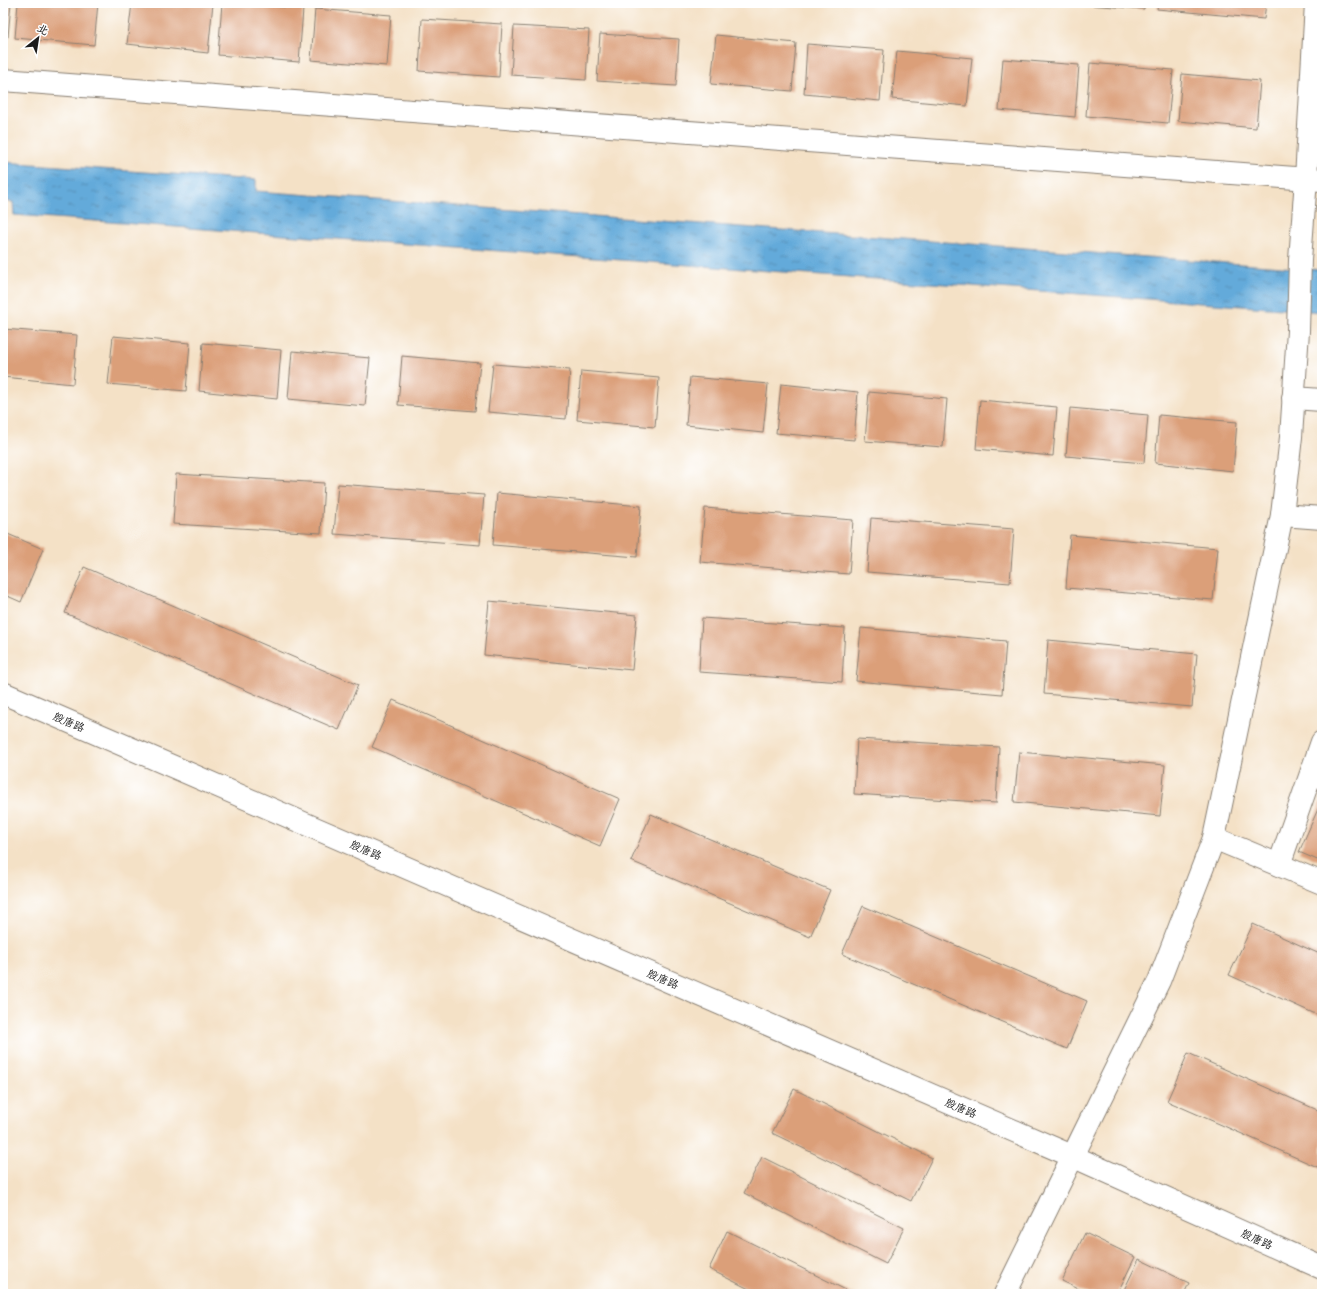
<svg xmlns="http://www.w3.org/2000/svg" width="1325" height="1297" font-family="Mali,'LXGW WenKai TC',sans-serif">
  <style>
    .water { fill: url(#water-ripples); stroke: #40637b }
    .building { fill: #db9f79 }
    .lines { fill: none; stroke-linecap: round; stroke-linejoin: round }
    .minor-casing { stroke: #887e71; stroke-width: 24 }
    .minor { stroke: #fff; stroke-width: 22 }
    .labels { text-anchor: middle; stroke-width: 4; stroke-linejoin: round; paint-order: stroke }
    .street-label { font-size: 11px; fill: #1c1c1c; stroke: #fff }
  </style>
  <defs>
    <pattern id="water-ripples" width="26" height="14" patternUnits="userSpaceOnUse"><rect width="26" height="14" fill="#64aada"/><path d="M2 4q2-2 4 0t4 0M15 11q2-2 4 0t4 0" fill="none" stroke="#528ab0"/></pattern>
  </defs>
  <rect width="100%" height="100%" fill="#fff"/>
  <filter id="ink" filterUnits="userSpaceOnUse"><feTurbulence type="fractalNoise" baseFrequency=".025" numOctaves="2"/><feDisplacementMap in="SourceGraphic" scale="8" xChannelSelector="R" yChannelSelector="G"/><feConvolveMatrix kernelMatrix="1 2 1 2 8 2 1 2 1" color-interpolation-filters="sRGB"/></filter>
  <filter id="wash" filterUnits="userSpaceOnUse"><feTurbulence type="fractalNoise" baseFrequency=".012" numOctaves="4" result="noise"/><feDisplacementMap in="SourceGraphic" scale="16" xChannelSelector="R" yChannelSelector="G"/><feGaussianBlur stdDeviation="0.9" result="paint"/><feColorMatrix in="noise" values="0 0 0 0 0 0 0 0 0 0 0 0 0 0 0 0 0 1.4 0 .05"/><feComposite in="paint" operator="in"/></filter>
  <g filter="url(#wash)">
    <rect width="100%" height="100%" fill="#f4e1c6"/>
    <path class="water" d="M3 162 256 180V191L1322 270V312L14 215 13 202 3 201Z"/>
    <g id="blocks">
      <g class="building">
        <path d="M3 3H11L8 37H3Z"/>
        <path d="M18 3H98L94 45 15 38Z"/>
        <path d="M132 3H213L208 53 127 44Z"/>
        <path d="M222 3H240L303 9 299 62 218 55Z"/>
        <path d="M1073 3H1145L1144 9 1073 4Z"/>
        <path d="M1158 3H1266L1264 19 1157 9Z"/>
        <path d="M315 9 391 15 387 66 311 60Z"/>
        <path d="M422 19 502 24 499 77 419 71Z"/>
        <path d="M514 26 589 30 586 80 511 75Z"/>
        <path d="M600 34 679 39 676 86 597 81Z"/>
        <path d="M716 35 796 43 792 91 711 84Z"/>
        <path d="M807 44 884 50 880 101 804 94Z"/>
        <path d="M897 51 972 58 967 106 892 99Z"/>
        <path d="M1003 59 1079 65 1075 117 999 110Z"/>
        <path d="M1090 63 1173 70 1168 123 1086 116Z"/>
        <path d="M1182 74 1260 81 1256 128 1178 121Z"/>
        <path d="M3 329 77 335 73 384 3 377Z"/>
        <path d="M113 336 190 343 186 391 108 384Z"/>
        <path d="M203 343 281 350 277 399 199 391Z"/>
        <path d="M292 351 370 358 365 406 288 399Z"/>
        <path d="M402 356 480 363 475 411 398 405Z"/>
        <path d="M493 364 570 370 566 419 488 412Z"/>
        <path d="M581 371 659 378 655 427 577 420Z"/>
        <path d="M690 377 768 384 763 433 686 425Z"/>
        <path d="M781 384 858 392 854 440 776 433Z"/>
        <path d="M869 392 947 399 943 447 865 441Z"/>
        <path d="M980 400 1057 407 1053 456 976 449Z"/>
        <path d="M1070 408 1148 415 1144 463 1066 456Z"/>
        <path d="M1159 415 1237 422 1233 471 1155 463Z"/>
        <path d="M176 474 324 483 321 533 173 524Z"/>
        <path d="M338 484 484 495 480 545 334 534Z"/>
        <path d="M497 493 641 506 637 557 493 545Z"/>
        <path d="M705 508 853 520 849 574 700 562Z"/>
        <path d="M871 518 1014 529 1010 583 867 572Z"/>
        <path d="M3 532 43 549 21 602 3 594Z"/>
        <path d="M1070 535 1218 548 1213 600 1066 588Z"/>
        <path d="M84 567 358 685 339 730 65 613Z"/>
        <path d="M489 601 637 615 632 670 484 655Z"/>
        <path d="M702 618 845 628 842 682 699 672Z"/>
        <path d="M861 628 1006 641 1002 694 856 681Z"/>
        <path d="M1048 640 1197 654 1192 707 1044 694Z"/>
        <path d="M393 700 620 799 600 846 372 747Z"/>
        <path d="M857 739 999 747 996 803 854 794Z"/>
        <path d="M1019 752 1165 765 1160 816 1014 802Z"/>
        <path d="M1322 800V862L1299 852Z"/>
        <path d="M651 814 830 890 810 937 631 861Z"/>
        <path d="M863 906 1087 1001 1067 1049 842 954Z"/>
        <path d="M1253 924 1322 955V1017L1229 975Z"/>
        <path d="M1188 1053 1322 1112V1169L1167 1101Z"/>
        <path d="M794 1089 932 1158 911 1201 772 1133Z"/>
        <path d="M762 1157 904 1228 886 1264 744 1193Z"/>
        <path d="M727 1231 854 1294H759L709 1269Z"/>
        <path d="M1085 1233 1135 1257 1117 1294H1089L1062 1281Z"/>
        <path d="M1139 1259 1189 1283 1184 1294H1122Z"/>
      </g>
    </g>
  </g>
  <g filter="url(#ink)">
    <use href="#blocks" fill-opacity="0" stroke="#887e71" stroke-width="1"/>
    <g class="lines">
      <g class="minor-casing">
        <g id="minor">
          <path d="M3 80 1322 180"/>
          <path d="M1293 398 1322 400"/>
          <path d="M1282 515 1322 518"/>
          <path d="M3 693 1072 1156 1322 1268"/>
          <path d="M1214 838 1322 883"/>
          <path d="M1279 865 1322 742"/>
          <path d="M1005 1294 1159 981 1214 838 1282 515 1291 437 1298 331 1300 260 1306 179 1316 3"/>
        </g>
      </g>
      <use href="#minor" class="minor"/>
    </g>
  </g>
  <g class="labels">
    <g class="street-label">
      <text transform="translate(69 722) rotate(23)" y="4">殷唐路</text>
      <text transform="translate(366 850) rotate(23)" y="4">殷唐路</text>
      <text transform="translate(663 979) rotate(23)" y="4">殷唐路</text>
      <text transform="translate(961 1108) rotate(23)" y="4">殷唐路</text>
      <text transform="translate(1257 1239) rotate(24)" y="4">殷唐路</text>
    </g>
  </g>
  <rect width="1325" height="1297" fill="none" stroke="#fff" stroke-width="16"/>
  <g transform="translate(38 38) rotate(30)" stroke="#ffffff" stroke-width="3" paint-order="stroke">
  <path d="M0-3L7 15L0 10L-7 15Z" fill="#1c1c1c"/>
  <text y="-6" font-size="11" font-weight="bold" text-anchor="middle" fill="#1c1c1c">北</text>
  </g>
</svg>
